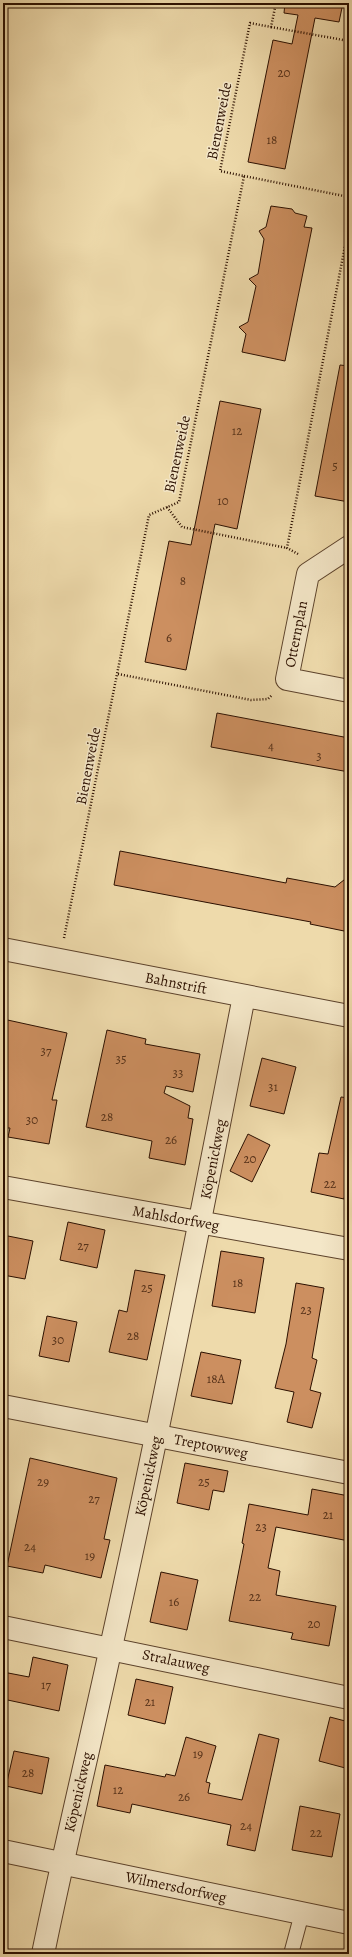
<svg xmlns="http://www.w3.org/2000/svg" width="352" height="1957" font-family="Alegreya,serif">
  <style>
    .building { fill: #cc8f60; stroke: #2c1000 }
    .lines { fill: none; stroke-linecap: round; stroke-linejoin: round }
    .service-casing { stroke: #5c422b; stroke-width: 16 }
    .minor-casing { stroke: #5c422b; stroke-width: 24 }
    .path { stroke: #2c1000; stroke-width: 2.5; stroke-dasharray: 1 2; stroke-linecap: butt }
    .service { stroke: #f4e7c8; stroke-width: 14 }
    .minor { stroke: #f4e7c8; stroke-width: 22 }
    .labels { text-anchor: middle; stroke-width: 3; stroke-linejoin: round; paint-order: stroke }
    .number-label { font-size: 13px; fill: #543018 }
    .street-label { font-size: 15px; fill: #2c1000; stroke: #f4e7c8 }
  </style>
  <rect width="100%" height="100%" fill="#eedaab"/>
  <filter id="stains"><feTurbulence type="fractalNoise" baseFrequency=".005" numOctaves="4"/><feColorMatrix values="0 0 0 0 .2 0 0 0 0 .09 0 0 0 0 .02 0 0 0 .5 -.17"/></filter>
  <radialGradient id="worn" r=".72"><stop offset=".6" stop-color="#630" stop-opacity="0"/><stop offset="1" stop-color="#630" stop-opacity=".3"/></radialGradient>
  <g class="building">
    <path d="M285 3H343L339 22 315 18 285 169 248 162 273 40 292 44 298 15 284 13Z"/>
    <path d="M271 206 292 209 295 213 307 216 304 227 312 228 285 361 242 352 246 334 239 327 248 322 256 286 249 279 258 274 264 239 259 231 266 227Z"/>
    <path d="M340 365 349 366V502L315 496Z"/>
    <path d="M220 401 261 409 237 529 215 524 186 670 145 662 169 541 191 545Z"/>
    <path d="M217 713 349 738V772L211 747Z"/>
    <path d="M120 851 286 883 287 878 335 887 349 876V932L310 924 311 922 114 885Z"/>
    <path d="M3 1019 67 1033 52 1100H57L49 1144 8 1137 10 1128H3Z"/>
    <path d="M107 1030 146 1039 145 1044 200 1054 193 1092 166 1086 164 1093 190 1106 188 1118 193 1119 185 1165 149 1158 152 1141 86 1127Z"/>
    <path d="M262 1058 296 1067 284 1114 250 1106Z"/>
    <path d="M341 1097 349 1098V1174L344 1199 311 1192 319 1153 328 1154Z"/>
    <path d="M248 1134 270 1145 252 1182 230 1171Z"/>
    <path d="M68 1222 105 1230 97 1268 60 1260Z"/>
    <path d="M3 1235 33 1241 25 1279 3 1275Z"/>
    <path d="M221 1251 264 1258 255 1313 212 1306Z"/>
    <path d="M135 1270 165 1275 147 1360 109 1352 119 1310 127 1312Z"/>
    <path d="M296 1283 324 1288 312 1358 317 1360 310 1390 321 1393 312 1428 287 1422 294 1392 275 1388 286 1344Z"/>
    <path d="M47 1316 77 1322 69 1362 39 1356Z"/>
    <path d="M201 1352 241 1360 232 1404 191 1396Z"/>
    <path d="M30 1458 117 1478 104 1539 110 1540 101 1578 45 1565 43 1573 7 1566Z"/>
    <path d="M185 1463 228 1471 224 1492 213 1490 209 1510 177 1503Z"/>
    <path d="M312 1489 349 1496V1541L276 1527 268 1568 280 1571 276 1595 336 1606 329 1646 291 1639 293 1633 229 1621 244 1544 242 1543 249 1504 308 1515Z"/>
    <path d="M161 1572 198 1580 187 1630 150 1622Z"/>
    <path d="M33 1657 68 1665 59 1711 3 1699V1672L29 1677Z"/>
    <path d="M136 1679 173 1687 165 1724 128 1715Z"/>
    <path d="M330 1717 349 1722V1769L319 1761Z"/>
    <path d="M259 1734 279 1739 255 1851 227 1845 231 1825 132 1804 130 1813 97 1806 105 1765 165 1777 166 1774 175 1776 186 1737 216 1746 206 1782 210 1783 208 1793 242 1800Z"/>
    <path d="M14 1751 49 1758 42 1794 6 1786Z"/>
    <path d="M300 1806 340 1814 332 1857 292 1850Z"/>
  </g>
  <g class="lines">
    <g class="service-casing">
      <path id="service" d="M291 1954 302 1913"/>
    </g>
    <g class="minor-casing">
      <g id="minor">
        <path d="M349 547 308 574 287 679 349 691"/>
        <path d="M3 949 349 1016"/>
        <path d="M3 1187 349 1249"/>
        <path d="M3 1406 349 1473"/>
        <path d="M3 1627 349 1698"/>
        <path d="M3 1851 349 1923"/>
        <path d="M43 1954C64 1851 89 1749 111 1647 159 1431 202 1213 244 996"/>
      </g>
    </g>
    <g class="path">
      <path d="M271 27 349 41"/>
      <path d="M244 176 349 197"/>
      <path d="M167 507 182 527 287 548"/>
      <path d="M298 554 287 548 349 225"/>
      <path d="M118 674 251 700 268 699 272 695"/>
      <path d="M64 938 149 515 179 502 244 176 220 171 250 23 271 27 276 3"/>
    </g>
    <use href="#service" class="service"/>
    <use href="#minor" class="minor"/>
  </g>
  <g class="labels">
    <g class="number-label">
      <text x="284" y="77">20</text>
      <text x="272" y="144">18</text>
      <text x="237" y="435">12</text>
      <text x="335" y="470">5</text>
      <text x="223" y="505">10</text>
      <text x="183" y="585">8</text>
      <text x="169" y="642">6</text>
      <text x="271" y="750">4</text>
      <text x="319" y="760">3</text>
      <text x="46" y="1055">37</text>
      <text x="121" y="1063">35</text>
      <text x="178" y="1077">33</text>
      <text x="273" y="1091">31</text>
      <text x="107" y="1121">28</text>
      <text x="32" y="1124">30</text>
      <text x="171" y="1144">26</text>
      <text x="250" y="1163">20</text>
      <text x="330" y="1188">22</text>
      <text x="83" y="1250">27</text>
      <text x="238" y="1287">18</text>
      <text x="147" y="1292">25</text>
      <text x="306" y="1314">23</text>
      <text x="133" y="1340">28</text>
      <text x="58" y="1344">30</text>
      <text x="216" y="1383">18A</text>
      <text x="43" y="1486">29</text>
      <text x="204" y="1486">25</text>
      <text x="94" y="1503">27</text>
      <text x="328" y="1519">21</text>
      <text x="261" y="1531">23</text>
      <text x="30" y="1551">24</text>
      <text x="90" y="1560">19</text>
      <text x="255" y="1601">22</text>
      <text x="174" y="1606">16</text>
      <text x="314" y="1628">20</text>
      <text x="46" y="1689">17</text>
      <text x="150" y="1706">21</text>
      <text x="198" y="1758">19</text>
      <text x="28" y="1777">28</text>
      <text x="118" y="1794">12</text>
      <text x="184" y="1801">26</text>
      <text x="246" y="1830">24</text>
      <text x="316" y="1837">22</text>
    </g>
    <g class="street-label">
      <text transform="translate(219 121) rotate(-79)" y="5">Bienenweide</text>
      <text transform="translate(177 454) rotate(-78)" y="5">Bienenweide</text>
      <text transform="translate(296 634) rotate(-79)" y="5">Otternplan</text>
      <text transform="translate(88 766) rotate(-79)" y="5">Bienenweide</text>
      <text transform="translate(176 983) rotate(11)" y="5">Bahnstrift</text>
      <text transform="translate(213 1159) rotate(-79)" y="5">Köpenickweg</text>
      <text transform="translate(176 1218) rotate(10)" y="5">Mahlsdorfweg</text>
      <text transform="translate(211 1446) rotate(11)" y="5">Treptowweg</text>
      <text transform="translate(148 1476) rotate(-78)" y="5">Köpenickweg</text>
      <text transform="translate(176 1661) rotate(12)" y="5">Stralauweg</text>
      <text transform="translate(78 1792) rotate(-77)" y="5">Köpenickweg</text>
      <text transform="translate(176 1887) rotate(12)" y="5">Wilmersdorfweg</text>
    </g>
  </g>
  <rect width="352" height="1957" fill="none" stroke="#eedaab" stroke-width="16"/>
  <rect x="4" y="4" width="344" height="1949" fill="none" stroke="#2c1000" stroke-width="2"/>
  <rect x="8" y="8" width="336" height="1941" fill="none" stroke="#2c1000"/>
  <rect width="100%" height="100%" filter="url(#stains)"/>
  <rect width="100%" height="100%" fill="url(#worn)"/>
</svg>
